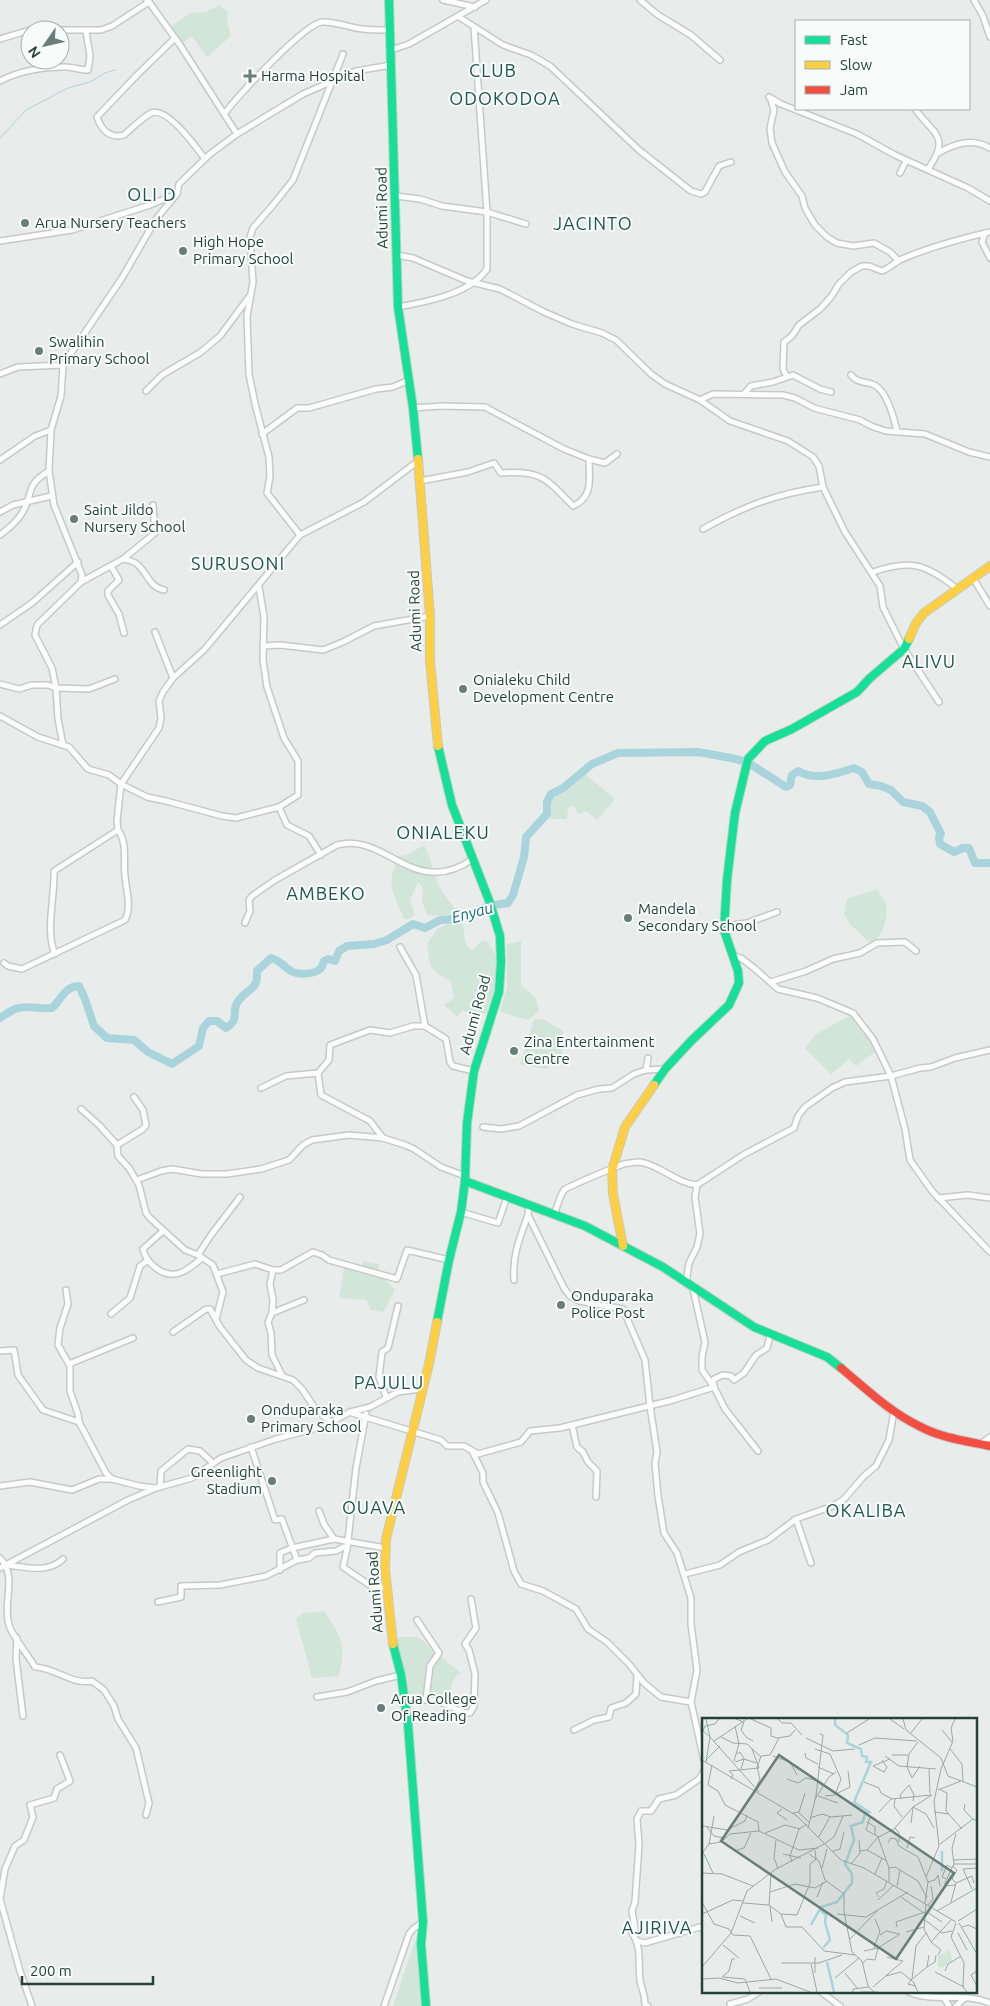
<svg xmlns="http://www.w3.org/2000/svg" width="990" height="2006" font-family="Ubuntu,sans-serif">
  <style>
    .green { fill: #d1e6d8 }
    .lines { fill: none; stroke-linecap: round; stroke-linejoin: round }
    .stream { stroke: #a9d4db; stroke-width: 1 }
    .river { stroke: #a9d4db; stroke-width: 8 }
    .street-casing { stroke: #c5cac8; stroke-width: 8 }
    .fast-casing { stroke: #c3cbc8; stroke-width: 10 }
    .slow-casing { stroke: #c3cbc8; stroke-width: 10 }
    .jam-casing { stroke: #c3cbc8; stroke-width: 10 }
    .street { stroke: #fcfcfc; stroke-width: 5 }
    .fast { stroke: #16e098; stroke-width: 8 }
    .slow { stroke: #ffcf43; stroke-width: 8 }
    .jam { stroke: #f24e42; stroke-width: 8 }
    .poi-dot { fill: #697e78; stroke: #f7fbf9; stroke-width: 2 }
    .labels { text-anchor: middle; stroke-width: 4; stroke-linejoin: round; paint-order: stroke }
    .poi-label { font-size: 15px; fill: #24423a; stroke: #f7fbf9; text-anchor: start }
    .street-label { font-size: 15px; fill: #24423a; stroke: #f7fbf9 }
    .water-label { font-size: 16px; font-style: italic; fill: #1c6f80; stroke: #f7fbf9 }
    .quarter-label { font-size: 18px; letter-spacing: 1px; fill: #1f5548; stroke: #f7fbf9 }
    .inset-river { fill: none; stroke: #a9d4db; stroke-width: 2.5 }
    .inset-road { fill: none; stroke: #9aa9a4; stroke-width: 1 }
    .view { fill: #697e78; fill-opacity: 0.15; stroke: #697e78; stroke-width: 2.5 }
    .inset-edge { fill: none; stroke: #24423a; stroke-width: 2.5 }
  </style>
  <rect width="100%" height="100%" fill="#e8edeb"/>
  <g class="green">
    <path d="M219 5 228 12 227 20 231 36 207 57 192 36 181 44 169 28 190 13 205 12Z"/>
    <path d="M584 773 615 799 597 820 586 811 578 814 574 805 568 808 567 819H547C548 814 548 807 550 802 551 798 578 778 584 773Z"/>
    <path d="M424 845C433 861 434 881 445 896 452 905 461 914 463 926 466 937 462 943 472 950L482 941H487C501 961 501 974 495 996 493 1003 492 1009 487 1014L462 1011 457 1017 444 1005 454 998 451 981C428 970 431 968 427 944L437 929 448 924 449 916 427 915 422 902 423 888 418 882 410 900 415 915 409 919H404C393 891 385 885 399 856L407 855Z"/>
    <path d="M876 889C879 893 883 897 885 902 891 913 882 939 871 944L850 924 844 914 847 899Z"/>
    <path d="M521 941V985L536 998 539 1011 529 1020 500 1012 507 986V944Z"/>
    <path d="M851 1015 876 1051 856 1066 849 1059 831 1074 805 1048 816 1034Z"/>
    <path d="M534 1019H543L563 1031 562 1055 546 1069 520 1064Z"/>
    <path d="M364 1261 379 1264 378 1271 395 1290 384 1312 371 1310 366 1300 339 1298 344 1268 360 1270Z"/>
    <path d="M324 1611C341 1637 347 1644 339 1676L312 1678 296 1619 303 1613Z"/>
    <path d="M400 1637H417L425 1642 435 1652 461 1673 454 1678 447 1702 442 1704 431 1698C423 1700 414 1703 407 1696L397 1639Z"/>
    <path d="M417 1935 421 2006H393Z"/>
  </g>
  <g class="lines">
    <path class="stream" d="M0 138 26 110 68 88 90 82 105 73 115 70"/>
    <path class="river" d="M0 1018C5 1015 10 1011 15 1009 27 1004 40 1010 52 1008 61 1000 65 986 79 986L85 999 94 1026 107 1038 134 1040 148 1052 172 1064 199 1046 203 1028 209 1021H217L226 1028C242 1017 229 1013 239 1000 249 987 258 991 257 971L271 958C282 961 282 966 291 971 297 975 315 975 321 968 323 966 323 963 324 961L328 959 335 961 339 951 347 946 374 944 387 940 413 924 425 928 440 920 458 919 488 906 508 903 513 895 524 857 526 837 547 814V802L551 794 563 788 592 764 618 753 698 752 731 758 747 762 786 787 790 785 792 775 798 771C815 781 836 774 854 768L862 772 869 784 881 786 891 790 903 802 922 806 930 812 941 834 939 837 940 844 954 852 963 848H969L975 863H990"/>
    <g class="street-casing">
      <g id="street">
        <path d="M443 0 475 7"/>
        <path d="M640 0 658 15 691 35 720 60"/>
        <path d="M974 0 983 16 990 37"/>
        <path d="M149 2 180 45 237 134"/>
        <path d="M459 17 503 45 531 55 550 66 639 150 691 191 701 194 705 192 719 166 731 162"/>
        <path d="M175 38 137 75 97 117C101 129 109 139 124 135 132 128 142 118 151 113 167 106 197 148 205 159"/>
        <path d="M0 39 30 30H101L112 26 149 2 147 0"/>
        <path d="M391 50 409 44 486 0"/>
        <path d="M343 54 293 180 273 205 253 228 250 237 253 282 247 316 249 374 255 404 269 457 270 476 267 493 300 535 364 502 418 461"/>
        <path d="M0 81C19 71 43 67 65 67 73 67 80 70 88 70L90 56 86 31"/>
        <path d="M769 97 781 104 857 134 895 155 968 188 990 201"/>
        <path d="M771 100 774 110 770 128 772 143 785 172 802 196 805 208 815 225 827 237 837 243 853 246 874 243 890 252 898 260"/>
        <path d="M915 109C934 135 951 136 928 169"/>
        <path d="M225 113C237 97 304 24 322 22 335 21 350 28 363 29 372 30 381 30 390 30"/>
        <path d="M938 153C956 143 972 138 990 148"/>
        <path d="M900 173 906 161"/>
        <path d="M396 196 420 199 442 206 487 212 526 224"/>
        <path d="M985 233 982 242 990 258"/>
        <path d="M0 241 72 230 150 205 174 195"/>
        <path d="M396 255 413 258 467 281 500 289 544 312 572 324 602 333 616 340 651 374 665 384 700 400 730 421 788 441 813 457 819 466 823 487 845 532 880 586 883 607 904 649 939 702"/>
        <path d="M398 307C426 302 470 294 487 269V212L474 27"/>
        <path d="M0 374 18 367 63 365"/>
        <path d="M851 375C857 383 863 381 872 384 886 388 894 418 897 431"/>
        <path d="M787 377 783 369 784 342 792 336 799 325 820 309 831 297 839 284 851 272 862 266H869L882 271C890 268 895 262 902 259 930 247 960 239 990 232"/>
        <path d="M146 391 162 375 201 352 220 336 249 297"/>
        <path d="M744 394 751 386 773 382 793 375 820 389 831 392"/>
        <path d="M700 400 713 394 783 395 795 398 814 408 860 420 871 426 886 431 925 434 969 452 990 457"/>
        <path d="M413 408 442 406 485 407 564 449 589 459 605 463 617 454"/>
        <path d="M262 434 297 408H309L376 389 393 387 409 380"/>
        <path d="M0 460 35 436 51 430"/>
        <path d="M420 481 468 472 494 463 501 473C541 470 546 478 573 506 594 497 589 478 589 459"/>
        <path d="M0 512 13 505 51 496"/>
        <path d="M703 529C744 506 776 494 823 487"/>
        <path d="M0 535C8 529 17 522 22 513 35 493 23 487 49 471"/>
        <path d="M300 535 204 650 173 678 163 692 159 701 161 718 159 728 121 784 147 797 166 801 222 816 236 818 279 807 287 825 309 836 321 855"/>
        <path d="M123 559C128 560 134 561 138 565 148 574 149 587 164 590"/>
        <path d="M111 566 119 580 108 591V595L119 614 124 633"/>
        <path d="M873 572C910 559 926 564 956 588"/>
        <path d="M973 578 990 606"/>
        <path d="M81 582 123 559 155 533 153 505"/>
        <path d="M259 587 264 617 263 660 267 687 284 738 298 761V795L279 807"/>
        <path d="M0 625 32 603 78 562"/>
        <path d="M155 632 173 678"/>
        <path d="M263 646 280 645 323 650 343 642 374 626 430 616"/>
        <path d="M115 679 89 689 56 688 52 668 35 635 37 625 81 582 82 575 54 505 49 471 51 430 61 396 63 365 122 278 156 219 177 194 179 184 210 154 237 134 303 94 356 71 391 65"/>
        <path d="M0 684 19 689 32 685H48L56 688 58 719 63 745"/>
        <path d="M0 716 38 737 69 747 88 769 109 775 121 784 117 821 118 830 54 871C55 896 45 932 55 954"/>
        <path d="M245 923 250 911 249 900 252 896 275 880 337 845C387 832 413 900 473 859"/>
        <path d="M725 926 747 923 777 912"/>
        <path d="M400 947 416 975 425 1026"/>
        <path d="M734 956 741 958 754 968 778 989 817 998 853 1013 873 1039 891 1076 905 1129 910 1160 932 1191 990 1252"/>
        <path d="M4 963 8 966 22 969 125 920C132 906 126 890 125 876 123 860 128 844 118 830"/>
        <path d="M771 982 806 971 833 959 860 953 877 943 905 942 916 951"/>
        <path d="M646 1070 648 1058"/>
        <path d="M318 1073 321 1095 370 1121 383 1138"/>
        <path d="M261 1088 286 1076 318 1073 329 1060 330 1045 370 1030 390 1033 413 1026H425L446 1039 450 1062 453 1066 474 1071"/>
        <path d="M81 1109 99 1125 117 1145 118 1156 129 1168 139 1185 146 1213 150 1218 185 1250 198 1255 213 1265 223 1292 216 1319"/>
        <path d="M483 1127 501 1129 519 1126 577 1095 599 1089 612 1088 634 1074 646 1070 665 1069"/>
        <path d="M117 1145 143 1129 146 1125 143 1110 134 1097"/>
        <path d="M137 1180 161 1171 172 1169 202 1174H227L261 1169 289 1160 303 1145 312 1140 349 1135 383 1138 405 1145 414 1149 441 1167 465 1176"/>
        <path d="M938 1198 968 1195 990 1198"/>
        <path d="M529 1206 528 1215 564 1288 570 1296 579 1301 623 1309 645 1360 650 1406 657 1452 655 1463 658 1496 664 1533 677 1553 691 1598V1624L697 1670 691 1702 704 1760"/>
        <path d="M461 1212 498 1223 507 1197"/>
        <path d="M554 1215C557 1208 559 1197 564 1190 567 1187 617 1166 624 1164 629 1163 635 1162 640 1162 660 1165 676 1183 697 1185L743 1155 794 1128 798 1116 805 1107 832 1088 845 1082 891 1076 920 1068 931 1067 955 1058 990 1050"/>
        <path d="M163 1231 143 1249C145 1258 149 1263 156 1268 174 1282 188 1270 202 1258"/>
        <path d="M198 1255 211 1235 240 1197"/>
        <path d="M273 1270 270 1284 273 1300 272 1313 268 1322 271 1333 272 1355 282 1375"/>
        <path d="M217 1274 255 1264 273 1270H281L313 1252 322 1255 329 1260 397 1279 407 1250 449 1260"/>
        <path d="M514 1280C512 1256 520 1237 528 1215"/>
        <path d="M686 1283 689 1263 697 1247 700 1234 695 1197 697 1185"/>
        <path d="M693 1289 705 1342 702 1357V1370L714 1387 725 1409 758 1451"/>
        <path d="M66 1290 68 1304 60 1328 58 1345 70 1366V1391L78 1414 79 1422 106 1473 112 1479"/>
        <path d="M272 1313 304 1300"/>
        <path d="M111 1314 130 1298 140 1266 147 1261"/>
        <path d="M173 1332 206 1309H210L220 1327 246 1360 258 1368 293 1380 302 1389 316 1410 331 1422"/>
        <path d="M0 1351 14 1350 18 1375 43 1410 79 1422"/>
        <path d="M69 1364 133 1338"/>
        <path d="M714 1386 713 1384 714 1379 723 1375 731 1376 734 1380 744 1373 756 1355 767 1348 770 1335"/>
        <path d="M386 1397 379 1377 382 1352 388 1348 398 1306"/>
        <path d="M352 1413 441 1440 447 1446H464L478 1454 521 1442 530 1431 560 1428 673 1400 714 1387"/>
        <path d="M572 1425 577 1447 583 1452 588 1462 597 1471 596 1497"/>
        <path d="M980 1444 990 1437"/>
        <path d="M251 1447 275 1520 282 1519 297 1560"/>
        <path d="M472 1451 483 1473V1482L498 1513 514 1571 521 1584 543 1591 576 1609 588 1629 607 1642 629 1664 644 1683 661 1697 691 1702"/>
        <path d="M0 1486 30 1482 72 1490 99 1479H112L139 1486 155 1488"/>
        <path d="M160 1487 161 1471 188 1449 200 1451 213 1463"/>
        <path d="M319 1511 324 1524 334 1539"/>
        <path d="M796 1519 811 1563"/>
        <path d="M347 1549 356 1468 366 1414"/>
        <path d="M0 1558C18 1577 2 1602 9 1625 12 1636 29 1656 35 1667 56 1668 72 1685 92 1681L104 1690 114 1706 118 1719 136 1748 149 1803 146 1815"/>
        <path d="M7 1565C26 1567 47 1574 63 1559"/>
        <path d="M0 1568 128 1500 156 1488 192 1478 221 1458 276 1439 324 1426 350 1412 370 1407 398 1392 421 1389"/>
        <path d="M280 1570V1553L292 1548 334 1539 386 1548"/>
        <path d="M685 1574 720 1565 739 1552 768 1540 796 1519 833 1506 844 1499 864 1476 876 1466 889 1440 894 1411"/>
        <path d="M158 1602 181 1597V1586L220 1585 266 1576 297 1560 309 1558 315 1553 336 1551 344 1547 347 1549 343 1567 371 1586 387 1588"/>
        <path d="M417 1620 439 1653 430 1666 426 1699"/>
        <path d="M17 1638 16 1659 23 1716"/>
        <path d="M317 1697 347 1692 376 1681 401 1675"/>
        <path d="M405 1699C417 1700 428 1699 440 1702 450 1705 459 1713 470 1713L474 1706 475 1674 469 1650 465 1644 476 1628 471 1599"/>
        <path d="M574 1730 594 1720 609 1717 611 1708 626 1703 636 1694 637 1675"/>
        <path d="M638 1941 645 1943 700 1927 704 1930"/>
        <path d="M821 1992 840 2006"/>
        <path d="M909 1992C938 2004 962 1991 990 2003"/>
        <path d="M944 1998 949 2006"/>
        <path d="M730 2004 748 1999 759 1992"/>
        <path d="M32 2006 20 1971 0 1899 5 1869 15 1846 24 1840 33 1817 30 1805 54 1798 57 1789 70 1781 60 1755"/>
        <path d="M384 2006 409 1934 413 1929 423 1922"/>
        <path d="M648 2006 645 2004C645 1992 641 1989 640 1980 638 1964 642 1947 632 1933L635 1929 632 1911 635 1902 639 1845 637 1819 641 1811H651L659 1799 676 1795 699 1779 704 1771"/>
        <path d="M956 2006 965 1998"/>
      </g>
    </g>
    <g class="fast-casing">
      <g id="fast">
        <path d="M389 0 398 307 413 408 418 459"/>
        <path d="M654 1085 665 1069 691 1041 729 1005 739 983 738 971 724 930 727 880 735 813 748 759 765 741 792 729 857 692 870 678 904 649 909 639"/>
        <path d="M465 1181 585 1226 663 1267 754 1327 827 1357 841 1368"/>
        <path d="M437 1322 449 1260 461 1212 465 1181 467 1123 474 1071 499 992 501 962 500 936 490 903 452 805 438 746"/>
        <path d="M393 1644 401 1675 408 1724 423 1922 421 1944 426 2006"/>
      </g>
    </g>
    <g class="slow-casing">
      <g id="slow">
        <path d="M418 459 430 616V661L438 746"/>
        <path d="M909 639 916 623 924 613 990 566"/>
        <path d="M623 1246 613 1194 612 1170 625 1127 654 1085"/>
        <path d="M393 1644 385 1569 386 1539 429 1364 437 1322"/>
      </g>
    </g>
    <g class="jam-casing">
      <path id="jam" d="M841 1368C866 1389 890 1412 919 1426 941 1438 966 1441 990 1446"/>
    </g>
    <use href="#street" class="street"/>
    <use href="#fast" class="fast"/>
    <use href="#slow" class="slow"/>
    <use href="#jam" class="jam"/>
  </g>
  <g class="poi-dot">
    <path d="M247.5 68.5h5v5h5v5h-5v5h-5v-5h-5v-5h5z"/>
    <circle cx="25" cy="223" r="5"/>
    <circle cx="183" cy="251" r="5"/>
    <circle cx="39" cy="351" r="5"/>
    <circle cx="74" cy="519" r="5"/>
    <circle cx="463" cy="689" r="5"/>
    <circle cx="628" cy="918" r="5"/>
    <circle cx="514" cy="1051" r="5"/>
    <circle cx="561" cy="1305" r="5"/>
    <circle cx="251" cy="1419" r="5"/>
    <circle cx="272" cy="1481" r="5"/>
    <circle cx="381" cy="1708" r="5"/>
  </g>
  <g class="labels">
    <g class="poi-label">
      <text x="261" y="81">Harma Hospital</text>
      <text x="35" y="228">Arua Nursery Teachers</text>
      <text x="193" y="247">High Hope<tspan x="193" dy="17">Primary School</tspan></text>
      <text x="49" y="347">Swalihin<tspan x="49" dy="17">Primary School</tspan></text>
      <text x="84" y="515">Saint Jildo<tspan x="84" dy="17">Nursery School</tspan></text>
      <text x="473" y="685">Onialeku Child<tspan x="473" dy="17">Development Centre</tspan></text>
      <text x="638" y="914">Mandela<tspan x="638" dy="17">Secondary School</tspan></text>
      <text x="524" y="1047">Zina Entertainment<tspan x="524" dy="17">Centre</tspan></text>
      <text x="571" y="1301">Onduparaka<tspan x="571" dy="17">Police Post</tspan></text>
      <text x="261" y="1415">Onduparaka<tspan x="261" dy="17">Primary School</tspan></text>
      <text x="262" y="1477" text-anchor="end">Greenlight<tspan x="262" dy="17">Stadium</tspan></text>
      <text x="391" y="1704">Arua College<tspan x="391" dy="17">Of Reading</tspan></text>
    </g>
    <g class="street-label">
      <text transform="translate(382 208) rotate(-91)" y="5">Adumi Road</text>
      <text transform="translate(415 611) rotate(-92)" y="5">Adumi Road</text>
      <text transform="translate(475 1015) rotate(-75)" y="5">Adumi Road</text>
      <text transform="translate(375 1592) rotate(-94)" y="5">Adumi Road</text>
    </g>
    <g class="water-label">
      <text transform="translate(472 912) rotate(-15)" y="6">Enyau</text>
    </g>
    <g class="quarter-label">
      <text x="493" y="77">CLUB</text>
      <text x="505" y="105">ODOKODOA</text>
      <text x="152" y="201">OLI D</text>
      <text x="593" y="230">JACINTO</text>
      <text x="238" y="570">SURUSONI</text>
      <text x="929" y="668">ALIVU</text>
      <text x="443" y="839">ONIALEKU</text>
      <text x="326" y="900">AMBEKO</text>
      <text x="389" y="1389">PAJULU</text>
      <text x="374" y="1514">OUAVA</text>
      <text x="866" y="1517">OKALIBA</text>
      <text x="657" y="1934">AJIRIVA</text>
    </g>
  </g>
  <g transform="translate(702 1718)">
    <rect width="275" height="275" fill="#e8edeb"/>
    <path d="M248 232 250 243 240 250 236 249V238Z" fill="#d1e6d8"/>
    <path class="inset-river" d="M240 133V153M118 192 124 197 123 204 128 222 121 230M109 207 119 189 135 184 150 165V156L143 146 152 122 149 108 161 104 163 95 167 94 152 84 169 44H164L165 39 160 38 159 31 145 25 146 17 133 7V1M125 244 132 274"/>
    <path class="inset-road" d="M4 1 8 19 57 74M34 1 42 4 39 12 44 19 51 23M49 1 69 10V18L75 20 88 18 93 12M76 1 80 5H89L100 17M188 1 202 11M201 1 204 12 239 40 246 58 275 69M0 12 8 19 4 44M240 12 250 24M1 13 3 8 13 6 17 1M145 15 167 1M208 16 220 1M19 19 31 25 45 26M104 20 131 33 153 31M12 23 45 1M216 24 207 36 205 49 210 60 218 48M45 26 59 39M157 27 173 20 215 23M113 31 128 36 139 61 133 77 123 78M248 31 260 46 261 64M103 35 104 40 116 46M35 36 38 34 42 41 39 51M190 37H206M71 38 88 44 95 57M183 38 197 48 234 51M0 42 95 98 139 142 162 150 254 204M4 42 18 28M32 43 37 26 33 8M33 44 42 41 54 45M10 47 6 67 16 73 23 87 56 104 57 113M171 48 182 54 185 49 180 42M171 48 188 41M116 49 132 56M227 51 228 76M29 61 31 57 27 53 57 50 50 31M85 61 96 65 104 60 117 63M162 64 177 70 179 75 190 81M54 70 58 61 55 49 59 38 68 37 77 20M237 71 245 75 244 93 260 111M236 72 259 63M134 76 148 69 146 53M116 78 136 85M113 81 127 59 134 54M193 81 192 88 200 99M199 81 198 77 207 67 212 77 211 83M263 86 262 92 271 101M211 89 230 77M80 91 75 95 85 102M96 94 108 105M177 94 189 81 230 77M232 94 247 96M91 95 97 94 103 75M168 99 164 112 173 117M108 100 120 96 129 99 150 97M165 104 173 109V117L177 119 192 111 211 89 224 96 232 110M209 105 211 89M1 108 25 112 43 103 45 97M5 109 12 118 22 120M106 110 114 78 121 17 118 16M193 110 197 115V124M63 115 83 107 98 111M116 120 128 99M74 122 72 140 76 150M186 125 189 120 194 121 197 128 216 139 226 164 223 185M7 126 12 98M122 126 132 119 141 98M238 126 271 101 275 103M205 130 208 119 213 120M35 132 42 130 49 115M165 132 185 143M131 133 138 131 142 114M158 133 165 132 176 119 187 150M81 136 99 140M107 136 117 143 123 162 142 176V194L150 234 160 243 166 268 172 274M252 142 275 141M90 144 88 138 97 111 105 106M149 146 158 135 157 122M252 146H275M120 150 125 131M0 155 20 156 51 168M11 155 1 134 7 126 19 124 28 116 57 113 97 132 116 130M173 156 180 140M224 159 237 128 232 83 239 51 251 23 249 10 253 1M244 161 240 159 245 147 250 150M187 164V150L193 149 216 163 225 180M226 164 233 162 236 157 238 168M254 165 270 158 272 165M253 167 243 168V165L252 146 250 130 254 116M195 168 198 152M270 171 261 151 275 150M68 174 93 166 113 170 125 163M115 179 121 164M177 179 174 175 182 171 185 163M199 179 222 195M176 182 192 167M0 184 12 206 27 211 31 217 48 218 69 261M249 184 254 165 250 161 255 152 251 148M41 185 67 187 79 196 95 197 108 165V146L114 141 113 132M224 186 222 211 229 224 239 232 236 237M67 187 69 156M226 187 231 181 229 168M68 188 70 204M235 193 275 170M225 194 240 204M0 196 31 182 41 183M79 196 84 209H100L122 233 153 237M135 196 164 199 206 174M38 198 53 205M223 202 240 215 250 213M256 203 275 191M254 205 249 219 262 245 261 269 265 274M257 205 275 236M195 209 194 204 223 194M260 209 266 207 275 211M204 214 222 209M256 215 265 232M178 217 184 213 198 216M148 221 176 192M229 224 249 202M21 227 37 240M172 230 178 213 173 201M162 233 176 230 198 216M113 239V255M79 245H117L140 237M161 245 165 241 173 242 176 230M109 246 115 274M0 249 29 215 45 173 74 151 122 126M225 249 233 244 234 237M243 253 246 246 259 238M275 253 269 257 275 268M233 254 262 269M143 255 155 270M184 258 199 254 209 262 225 249 227 237M20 259 27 253 30 241H33M21 259 43 261 48 274M133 260 157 240M0 261 17 260 36 265 74 261 108 274M210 261 214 228 224 215M213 268 206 266 209 262 212 265 216 274M171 269 201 243 185 239M57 270H80M151 274V271L167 269M159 274H176"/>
    <path class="view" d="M77 37 252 155 194 241 19 123Z"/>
    <rect width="275" height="275" class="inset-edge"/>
  </g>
  <rect x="795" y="20" width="175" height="90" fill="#f7fbf9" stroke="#a3b1ad"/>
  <rect x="805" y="36" width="25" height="8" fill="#16e098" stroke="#a3b1ad"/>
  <text x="840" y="45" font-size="15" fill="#24423a">Fast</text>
  <rect x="805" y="61" width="25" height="8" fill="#ffcf43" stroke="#a3b1ad"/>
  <text x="840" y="70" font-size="15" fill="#24423a">Slow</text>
  <rect x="805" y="86" width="25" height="8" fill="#f24e42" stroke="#a3b1ad"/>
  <text x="840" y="95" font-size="15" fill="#24423a">Jam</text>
  <g transform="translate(45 45) rotate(236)"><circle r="24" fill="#f7fbf9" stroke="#a3b1ad"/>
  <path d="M0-4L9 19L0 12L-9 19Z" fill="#697e78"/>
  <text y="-8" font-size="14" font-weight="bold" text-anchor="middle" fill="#24423a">N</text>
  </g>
  <path d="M22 1976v8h131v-8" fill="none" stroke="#24423a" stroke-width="2.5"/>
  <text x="30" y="1976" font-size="15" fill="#24423a" stroke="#f7fbf9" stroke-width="4" paint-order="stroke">200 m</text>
</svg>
